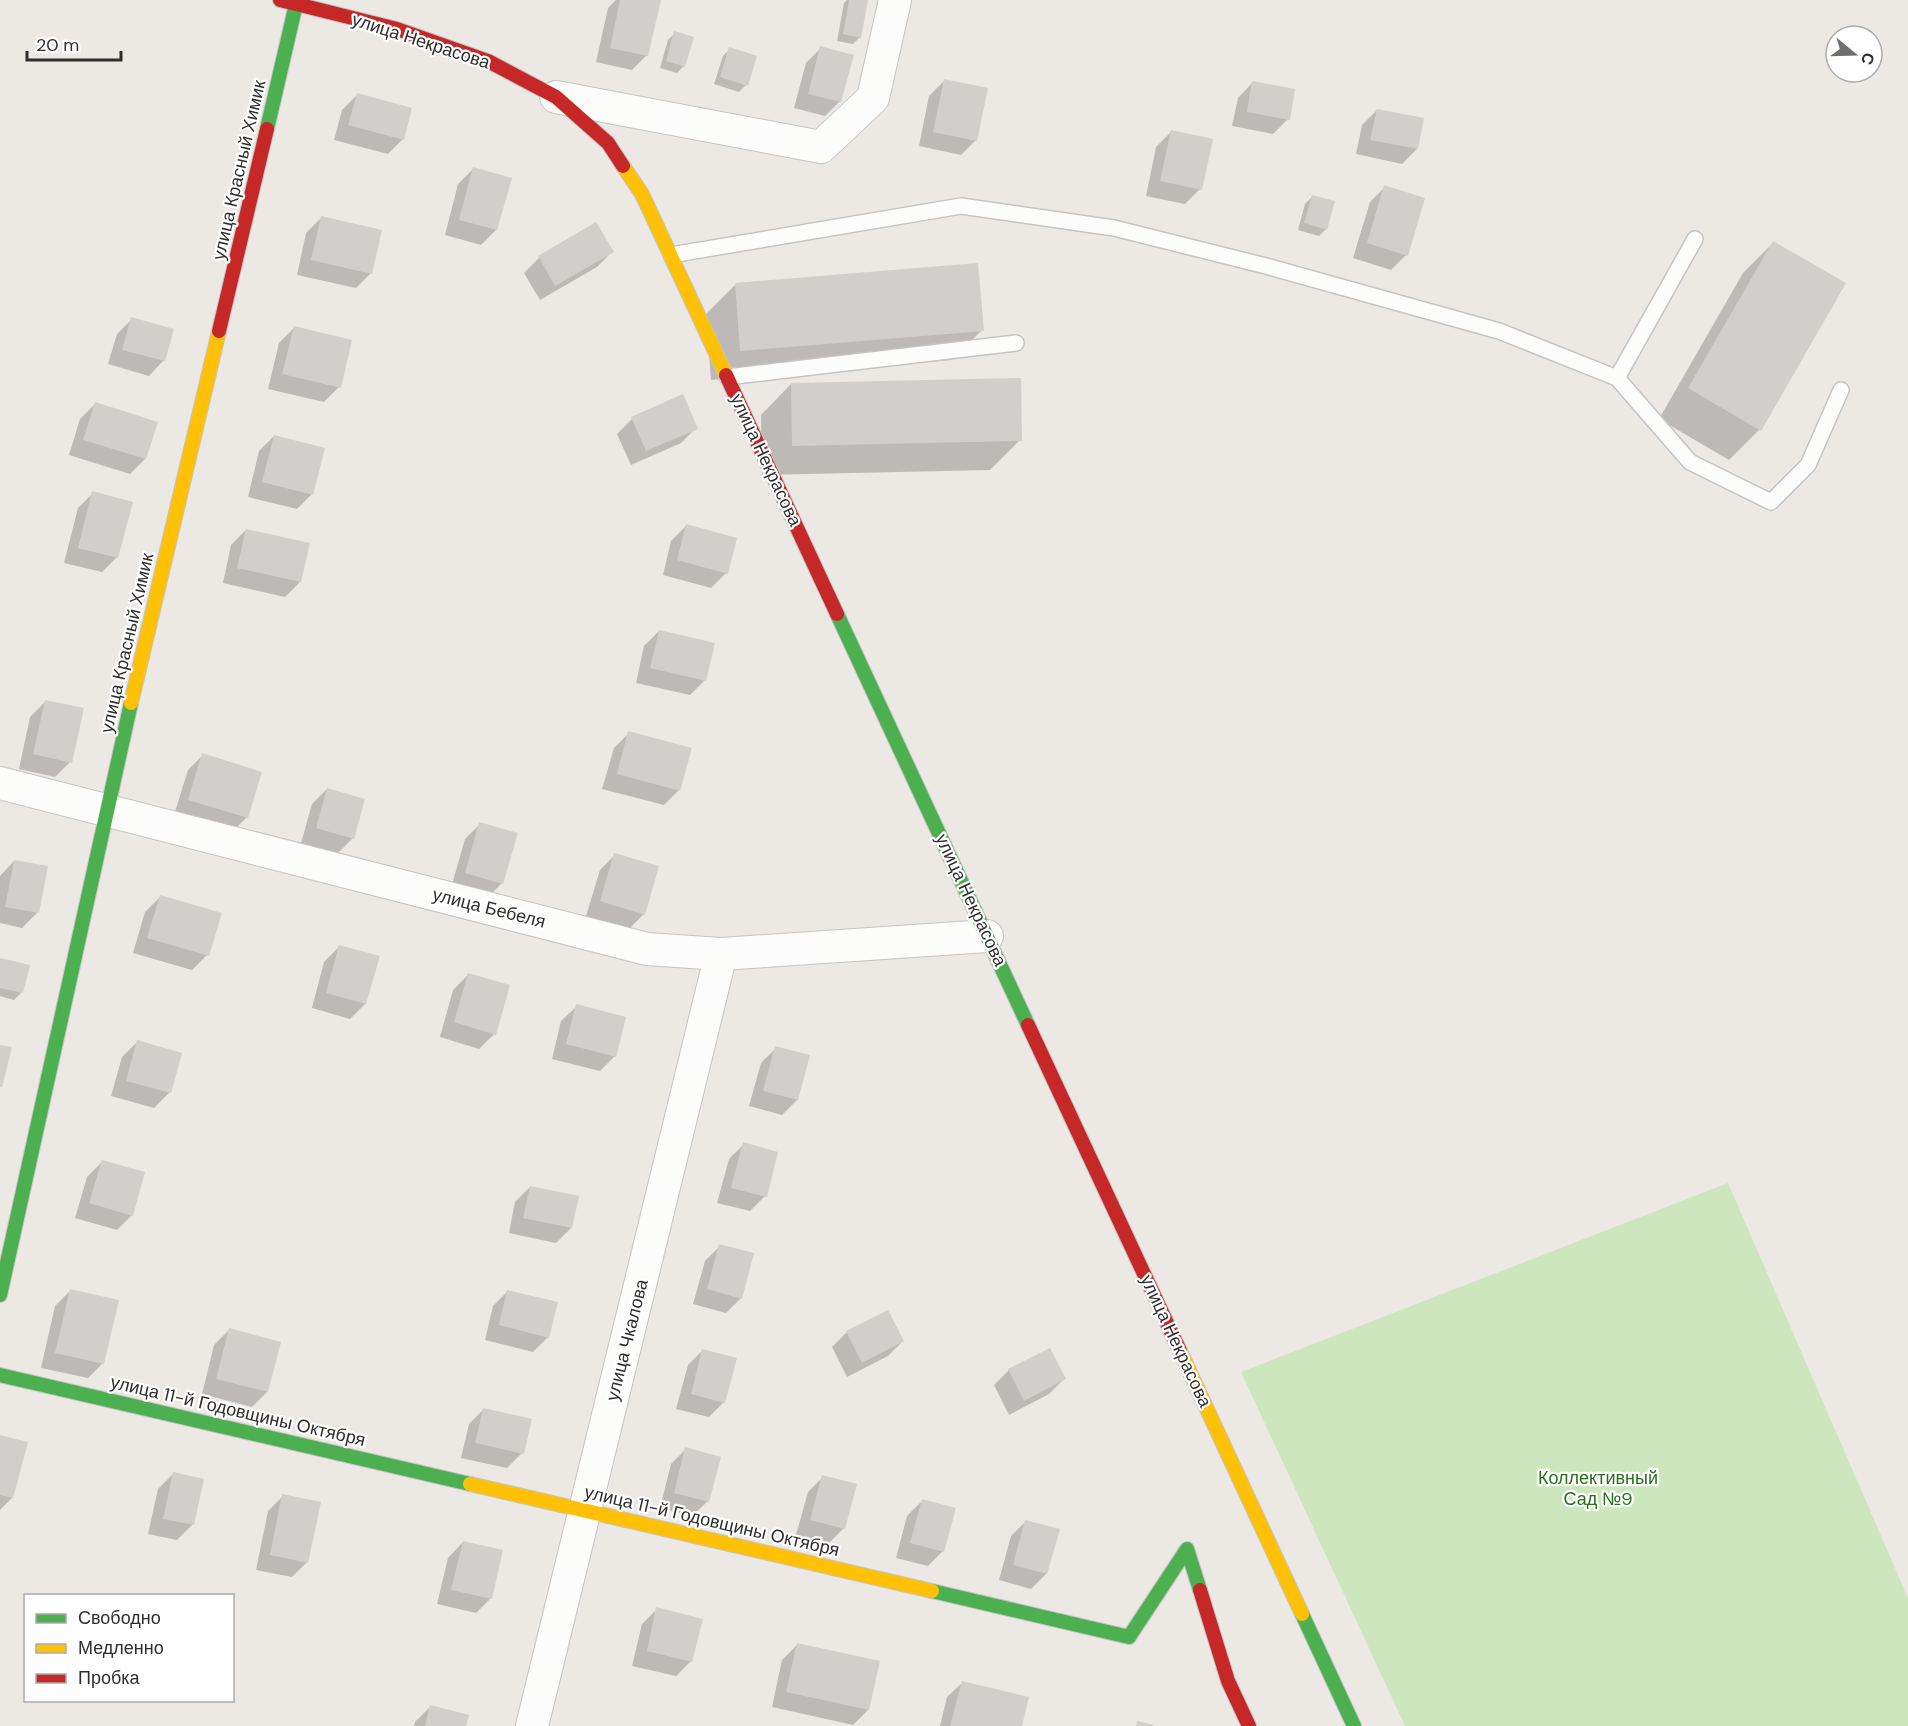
<svg xmlns="http://www.w3.org/2000/svg" width="1908" height="1726" font-family="'DM Sans',sans-serif">
  <style>
    .green { fill: #cee6be }
    .shadow { fill: #0003 }
    .building { fill: #d1cecb }
    .lines { fill: none; stroke-linecap: round; stroke-linejoin: round }
    .lane-casing { stroke: #c5c4c5; stroke-width: 18 }
    .street-casing { stroke: #c5c4c5; stroke-width: 34 }
    .fast-casing { stroke: #c5c4c5; stroke-width: 16 }
    .slow-casing { stroke: #c5c4c5; stroke-width: 16 }
    .jam-casing { stroke: #c5c4c5; stroke-width: 16 }
    .lane { stroke: #fcfcfb; stroke-width: 15 }
    .street { stroke: #fcfcfb; stroke-width: 32 }
    .fast { stroke: #4caf50; stroke-width: 14 }
    .slow { stroke: #ffc107; stroke-width: 14 }
    .jam { stroke: #c62828; stroke-width: 14 }
    .labels { text-anchor: middle; stroke-width: 4.5; stroke-linejoin: round; paint-order: stroke }
    .street-label { font-size: 18px; fill: #2e2e2e; stroke: #fff }
    .park-label { font-size: 18px; fill: #2c6e1b; stroke: #fff }
  </style>
  <rect width="100%" height="100%" fill="#ece8e4"/>
  <path class="green" d="M1728 1183 1908 1598V1726H1405L1241 1372Z"/>
  <g class="shadow">
    <path d="M616 0H654L647 55 632 70 596 62 608 8Z"/>
    <path d="M847 0H867L860 37 853 44 837 41 844 3Z"/>
    <path d="M675 33 684 66 677 73 660 68 668 40Z"/>
    <path d="M821 48 840 101 825 116 794 108 806 63Z"/>
    <path d="M730 49 746 85 739 92 714 84 723 56Z"/>
    <path d="M944 81 976 140 961 155 919 146 929 96Z"/>
    <path d="M1253 82 1288 119 1273 134 1232 126 1238 98Z"/>
    <path d="M357 95 403 139 388 154 334 140 342 110Z"/>
    <path d="M1377 110 1417 149 1402 164 1356 154 1362 125Z"/>
    <path d="M1171 132 1200 189 1185 204 1146 196 1156 147Z"/>
    <path d="M473 169 496 230 481 245 445 235 458 184Z"/>
    <path d="M1385 187 1406 255 1391 270 1353 258 1370 202Z"/>
    <path d="M1312 197 1326 229 1319 236 1298 230 1305 204Z"/>
    <path d="M321 218 371 273 356 288 297 275 306 233Z"/>
    <path d="M596 224 612 252 597 267 540 300 524 273 539 258Z"/>
    <path d="M1773 243 1759 430 1729 460 1659 419 1743 273Z"/>
    <path d="M736 284 982 330 952 360 711 380 706 314Z"/>
    <path d="M132 319 164 360 149 376 108 364 117 334Z"/>
    <path d="M294 328 339 387 324 402 268 389 279 343Z"/>
    <path d="M791 384 1020 440 990 470 762 475 761 415Z"/>
    <path d="M95 404 145 459 130 474 69 455 80 419Z"/>
    <path d="M632 419 696 428 681 443 631 465 617 434Z"/>
    <path d="M274 436 312 494 297 509 248 497 259 451Z"/>
    <path d="M93 493 117 557 102 572 64 563 78 508Z"/>
    <path d="M686 526 726 573 711 588 663 575 671 541Z"/>
    <path d="M246 530 300 582 285 597 223 583 231 545Z"/>
    <path d="M659 631 705 680 690 695 636 683 644 646Z"/>
    <path d="M45 702 70 762 55 777 19 769 30 717Z"/>
    <path d="M629 733 679 790 664 805 602 789 614 748Z"/>
    <path d="M203 755 260 772 246 818 231 833 174 815 188 770Z"/>
    <path d="M327 789 353 838 338 853 301 843 312 804Z"/>
    <path d="M480 824 502 883 487 898 451 888 465 839Z"/>
    <path d="M615 855 644 914 629 929 586 916 600 870Z"/>
    <path d="M14 861 46 868 37 913 22 928 0 923V876Z"/>
    <path d="M160 897 207 955 192 970 133 953 145 912Z"/>
    <path d="M339 947 365 1004 350 1019 312 1008 324 962Z"/>
    <path d="M0 959 21 993 14 1000 0 996Z"/>
    <path d="M468 975 494 1034 479 1049 440 1037 453 990Z"/>
    <path d="M577 1006 615 1056 600 1071 552 1059 561 1021Z"/>
    <path d="M137 1042 180 1054 169 1093 154 1108 111 1096 122 1057Z"/>
    <path d="M776 1048 808 1056 797 1100 782 1115 749 1106 761 1063Z"/>
    <path d="M744 1144 765 1196 750 1211 717 1203 729 1159Z"/>
    <path d="M102 1162 132 1215 117 1230 75 1218 87 1177Z"/>
    <path d="M530 1187 571 1228 556 1243 509 1233 515 1202Z"/>
    <path d="M720 1246 741 1298 726 1313 693 1304 705 1261Z"/>
    <path d="M70 1291 103 1363 88 1378 41 1368 55 1306Z"/>
    <path d="M508 1291 548 1337 533 1352 485 1340 493 1306Z"/>
    <path d="M229 1330 267 1392 252 1407 202 1394 214 1345Z"/>
    <path d="M847 1332 903 1341 888 1356 847 1377 832 1347Z"/>
    <path d="M703 1350 724 1402 709 1417 676 1409 688 1365Z"/>
    <path d="M1009 1370 1064 1379 1049 1394 1009 1415 994 1385Z"/>
    <path d="M484 1409 522 1453 507 1468 461 1458 469 1424Z"/>
    <path d="M0 1437 12 1498 0 1510Z"/>
    <path d="M686 1449 708 1501 692 1516 660 1508 671 1464Z"/>
    <path d="M173 1474 202 1480 192 1525 177 1540 148 1534 158 1489Z"/>
    <path d="M823 1477 844 1528 829 1543 796 1535 808 1492Z"/>
    <path d="M283 1496 307 1562 292 1577 256 1570 268 1511Z"/>
    <path d="M922 1501 943 1551 928 1566 896 1558 907 1516Z"/>
    <path d="M1026 1521 1058 1530 1046 1574 1031 1589 999 1580 1011 1536Z"/>
    <path d="M463 1542 491 1598 476 1613 437 1604 448 1558Z"/>
    <path d="M657 1609 691 1661 676 1676 632 1666 642 1624Z"/>
    <path d="M797 1645 878 1663 868 1710 853 1725 772 1707 782 1660Z"/>
    <path d="M963 1682 1020 1726H940L947 1697Z"/>
    <path d="M430 1707 465 1726H414L415 1722Z"/>
  </g>
  <g class="building">
    <path d="M620 0H661L648 56 610 48Z"/>
    <path d="M849 0H868L861 38 843 34Z"/>
    <path d="M674 31 694 37 685 67 666 61Z"/>
    <path d="M820 46 854 55 841 102 808 94Z"/>
    <path d="M729 47 757 56 748 86 720 77Z"/>
    <path d="M944 79 988 88 977 141 933 132Z"/>
    <path d="M1252 81 1295 89 1290 120 1247 112Z"/>
    <path d="M357 93 412 108 404 140 348 125Z"/>
    <path d="M1377 109 1424 118 1418 149 1370 140Z"/>
    <path d="M1171 130 1213 139 1202 190 1160 181Z"/>
    <path d="M473 167 512 178 497 230 459 220Z"/>
    <path d="M1384 185 1425 198 1408 256 1367 243Z"/>
    <path d="M1312 195 1335 201 1327 230 1304 223Z"/>
    <path d="M321 216 382 230 372 274 311 260Z"/>
    <path d="M596 222 614 252 555 286 538 256Z"/>
    <path d="M1773 241 1846 283 1761 431 1688 388Z"/>
    <path d="M978 263 984 331 740 351 735 283Z"/>
    <path d="M131 317 174 329 165 361 122 350Z"/>
    <path d="M294 326 352 340 341 388 282 374Z"/>
    <path d="M1021 378 1022 441 792 446 791 383Z"/>
    <path d="M683 394 698 429 646 451 631 417Z"/>
    <path d="M95 402 158 422 146 459 83 440Z"/>
    <path d="M274 435 325 448 313 495 262 482Z"/>
    <path d="M92 491 133 502 118 558 78 548Z"/>
    <path d="M686 524 737 538 728 574 677 560Z"/>
    <path d="M246 529 310 543 301 582 237 568Z"/>
    <path d="M659 630 715 643 706 681 650 668Z"/>
    <path d="M45 700 84 708 72 763 33 754Z"/>
    <path d="M628 731 692 748 680 791 617 774Z"/>
    <path d="M202 753 262 772 248 818 188 800Z"/>
    <path d="M327 788 365 799 354 839 316 828Z"/>
    <path d="M479 822 518 833 503 884 465 873Z"/>
    <path d="M614 853 659 866 645 915 600 901Z"/>
    <path d="M14 860 48 866 39 913 5 907Z"/>
    <path d="M160 895 222 913 209 956 147 938Z"/>
    <path d="M339 945 380 956 366 1004 326 993Z"/>
    <path d="M0 958 30 965 23 993 0 988Z"/>
    <path d="M468 973 510 985 496 1035 454 1022Z"/>
    <path d="M576 1004 626 1017 616 1057 566 1044Z"/>
    <path d="M137 1040 182 1053 171 1093 126 1081Z"/>
    <path d="M0 1045 12 1047 2 1087H0Z"/>
    <path d="M775 1046 810 1055 798 1100 763 1091Z"/>
    <path d="M743 1142 778 1152 767 1197 731 1188Z"/>
    <path d="M102 1160 145 1172 133 1216 89 1203Z"/>
    <path d="M530 1186 579 1196 572 1228 523 1218Z"/>
    <path d="M719 1244 754 1253 742 1299 707 1289Z"/>
    <path d="M70 1289 119 1300 104 1364 55 1353Z"/>
    <path d="M507 1290 558 1302 549 1338 499 1325Z"/>
    <path d="M888 1310 904 1341 862 1363 846 1331Z"/>
    <path d="M229 1328 281 1342 268 1392 216 1379Z"/>
    <path d="M1050 1348 1066 1379 1024 1401 1008 1369Z"/>
    <path d="M702 1349 737 1358 725 1403 691 1394Z"/>
    <path d="M483 1408 532 1419 524 1454 475 1443Z"/>
    <path d="M0 1435 28 1442 13 1498 0 1495Z"/>
    <path d="M685 1447 721 1457 709 1502 674 1493Z"/>
    <path d="M173 1472 204 1479 194 1525 163 1519Z"/>
    <path d="M822 1475 857 1484 845 1529 810 1520Z"/>
    <path d="M282 1494 321 1502 308 1563 270 1555Z"/>
    <path d="M922 1499 956 1508 944 1552 910 1543Z"/>
    <path d="M1025 1520 1060 1529 1047 1574 1013 1565Z"/>
    <path d="M463 1541 503 1550 492 1599 451 1590Z"/>
    <path d="M656 1607 703 1619 692 1662 647 1651Z"/>
    <path d="M797 1643 880 1661 869 1710 786 1692Z"/>
    <path d="M962 1681 1029 1697 1022 1726H950Z"/>
    <path d="M430 1705 469 1715 466 1726H425Z"/>
    <path d="M1137 1721 1154 1725V1726H1136Z"/>
  </g>
  <g class="lines">
    <g class="lane-casing">
      <g id="lane">
        <path d="M671 255 961 206 1114 228 1266 266 1499 331 1617 378 1695 239"/>
        <path d="M727 377 1016 343"/>
        <path d="M1617 378 1690 462 1771 502 1808 465 1841 390"/>
      </g>
    </g>
    <g class="street-casing">
      <g id="street">
        <path d="M556 97 821 147 873 98 895 0"/>
        <path d="M0 783 647 949 721 954 987 936"/>
        <path d="M532 1726 721 954"/>
      </g>
    </g>
    <g class="fast-casing">
      <g id="fast">
        <path d="M267 129 297 0"/>
        <path d="M837 614 1028 1025"/>
        <path d="M0 1295 131 703"/>
        <path d="M0 1375 470 1484"/>
        <path d="M932 1591 1129 1637 1187 1549 1200 1590"/>
        <path d="M1302 1614 1354 1726"/>
      </g>
    </g>
    <g class="slow-casing">
      <g id="slow">
        <path d="M623 166 642 194 726 375"/>
        <path d="M131 703 219 331"/>
        <path d="M1180 1351 1302 1614"/>
        <path d="M470 1484 932 1591"/>
      </g>
    </g>
    <g class="jam-casing">
      <g id="jam">
        <path d="M280 0 397 29 488 61 556 97 608 143 623 166"/>
        <path d="M219 331 267 129"/>
        <path d="M726 375 837 614"/>
        <path d="M1028 1025 1180 1351"/>
        <path d="M1200 1590 1228 1681 1249 1726"/>
      </g>
    </g>
    <use href="#lane" class="lane"/>
    <use href="#street" class="street"/>
    <use href="#fast" class="fast"/>
    <use href="#slow" class="slow"/>
    <use href="#jam" class="jam"/>
  </g>
  <g class="labels">
    <g class="street-label">
      <text transform="translate(421 41) rotate(18)" y="6">улица Некрасова</text>
      <text transform="translate(239 170) rotate(-77)" y="6">улица Красный Химик</text>
      <text transform="translate(766 460) rotate(65)" y="6">улица Некрасова</text>
      <text transform="translate(127 643) rotate(-77)" y="6">улица Красный Химик</text>
      <text transform="translate(971 900) rotate(65)" y="6">улица Некрасова</text>
      <text transform="translate(489 908) rotate(14)" y="6">улица Бебеля</text>
      <text transform="translate(627 1340) rotate(-76)" y="6">улица Чкалова</text>
      <text transform="translate(1176 1341) rotate(65)" y="6">улица Некрасова</text>
      <text transform="translate(238 1411) rotate(13)" y="6">улица 11-й Годовщины Октября</text>
      <text transform="translate(712 1521) rotate(13)" y="6">улица 11-й Годовщины Октября</text>
    </g>
    <g class="park-label">
      <text x="1598" y="1484">Коллективный<tspan x="1598" dy="21">Сад №9</tspan></text>
    </g>
  </g>
  <rect x="24" y="1594" width="210" height="108" fill="#ffffff" stroke="#ababab" stroke-width="1.5"/>
  <rect x="36" y="1614" width="30" height="9" fill="#4caf50" stroke="#ababab" stroke-width="1.5"/>
  <text x="78" y="1624" font-size="18" fill="#2e2e2e">Свободно</text>
  <rect x="36" y="1644" width="30" height="9" fill="#ffc107" stroke="#ababab" stroke-width="1.5"/>
  <text x="78" y="1654" font-size="18" fill="#2e2e2e">Медленно</text>
  <rect x="36" y="1674" width="30" height="9" fill="#c62828" stroke="#ababab" stroke-width="1.5"/>
  <text x="78" y="1684" font-size="18" fill="#2e2e2e">Пробка</text>
  <g transform="translate(1854 54) rotate(109)"><circle r="28" fill="#ffffff" stroke="#ababab" stroke-width="1.5"/>
  <path d="M0-4.5L10 22L0 15L-10 22Z" fill="#706f6e"/>
  <text y="-9" font-size="16" font-weight="bold" text-anchor="middle" fill="#2e2e2e">С</text>
  </g>
  <path d="M27 51v9h94v-9" fill="none" stroke="#2e2e2e" stroke-width="3"/>
  <text x="36" y="51" font-size="18" fill="#2e2e2e" stroke="#ffffff" stroke-width="4.5" paint-order="stroke">20 m</text>
</svg>
